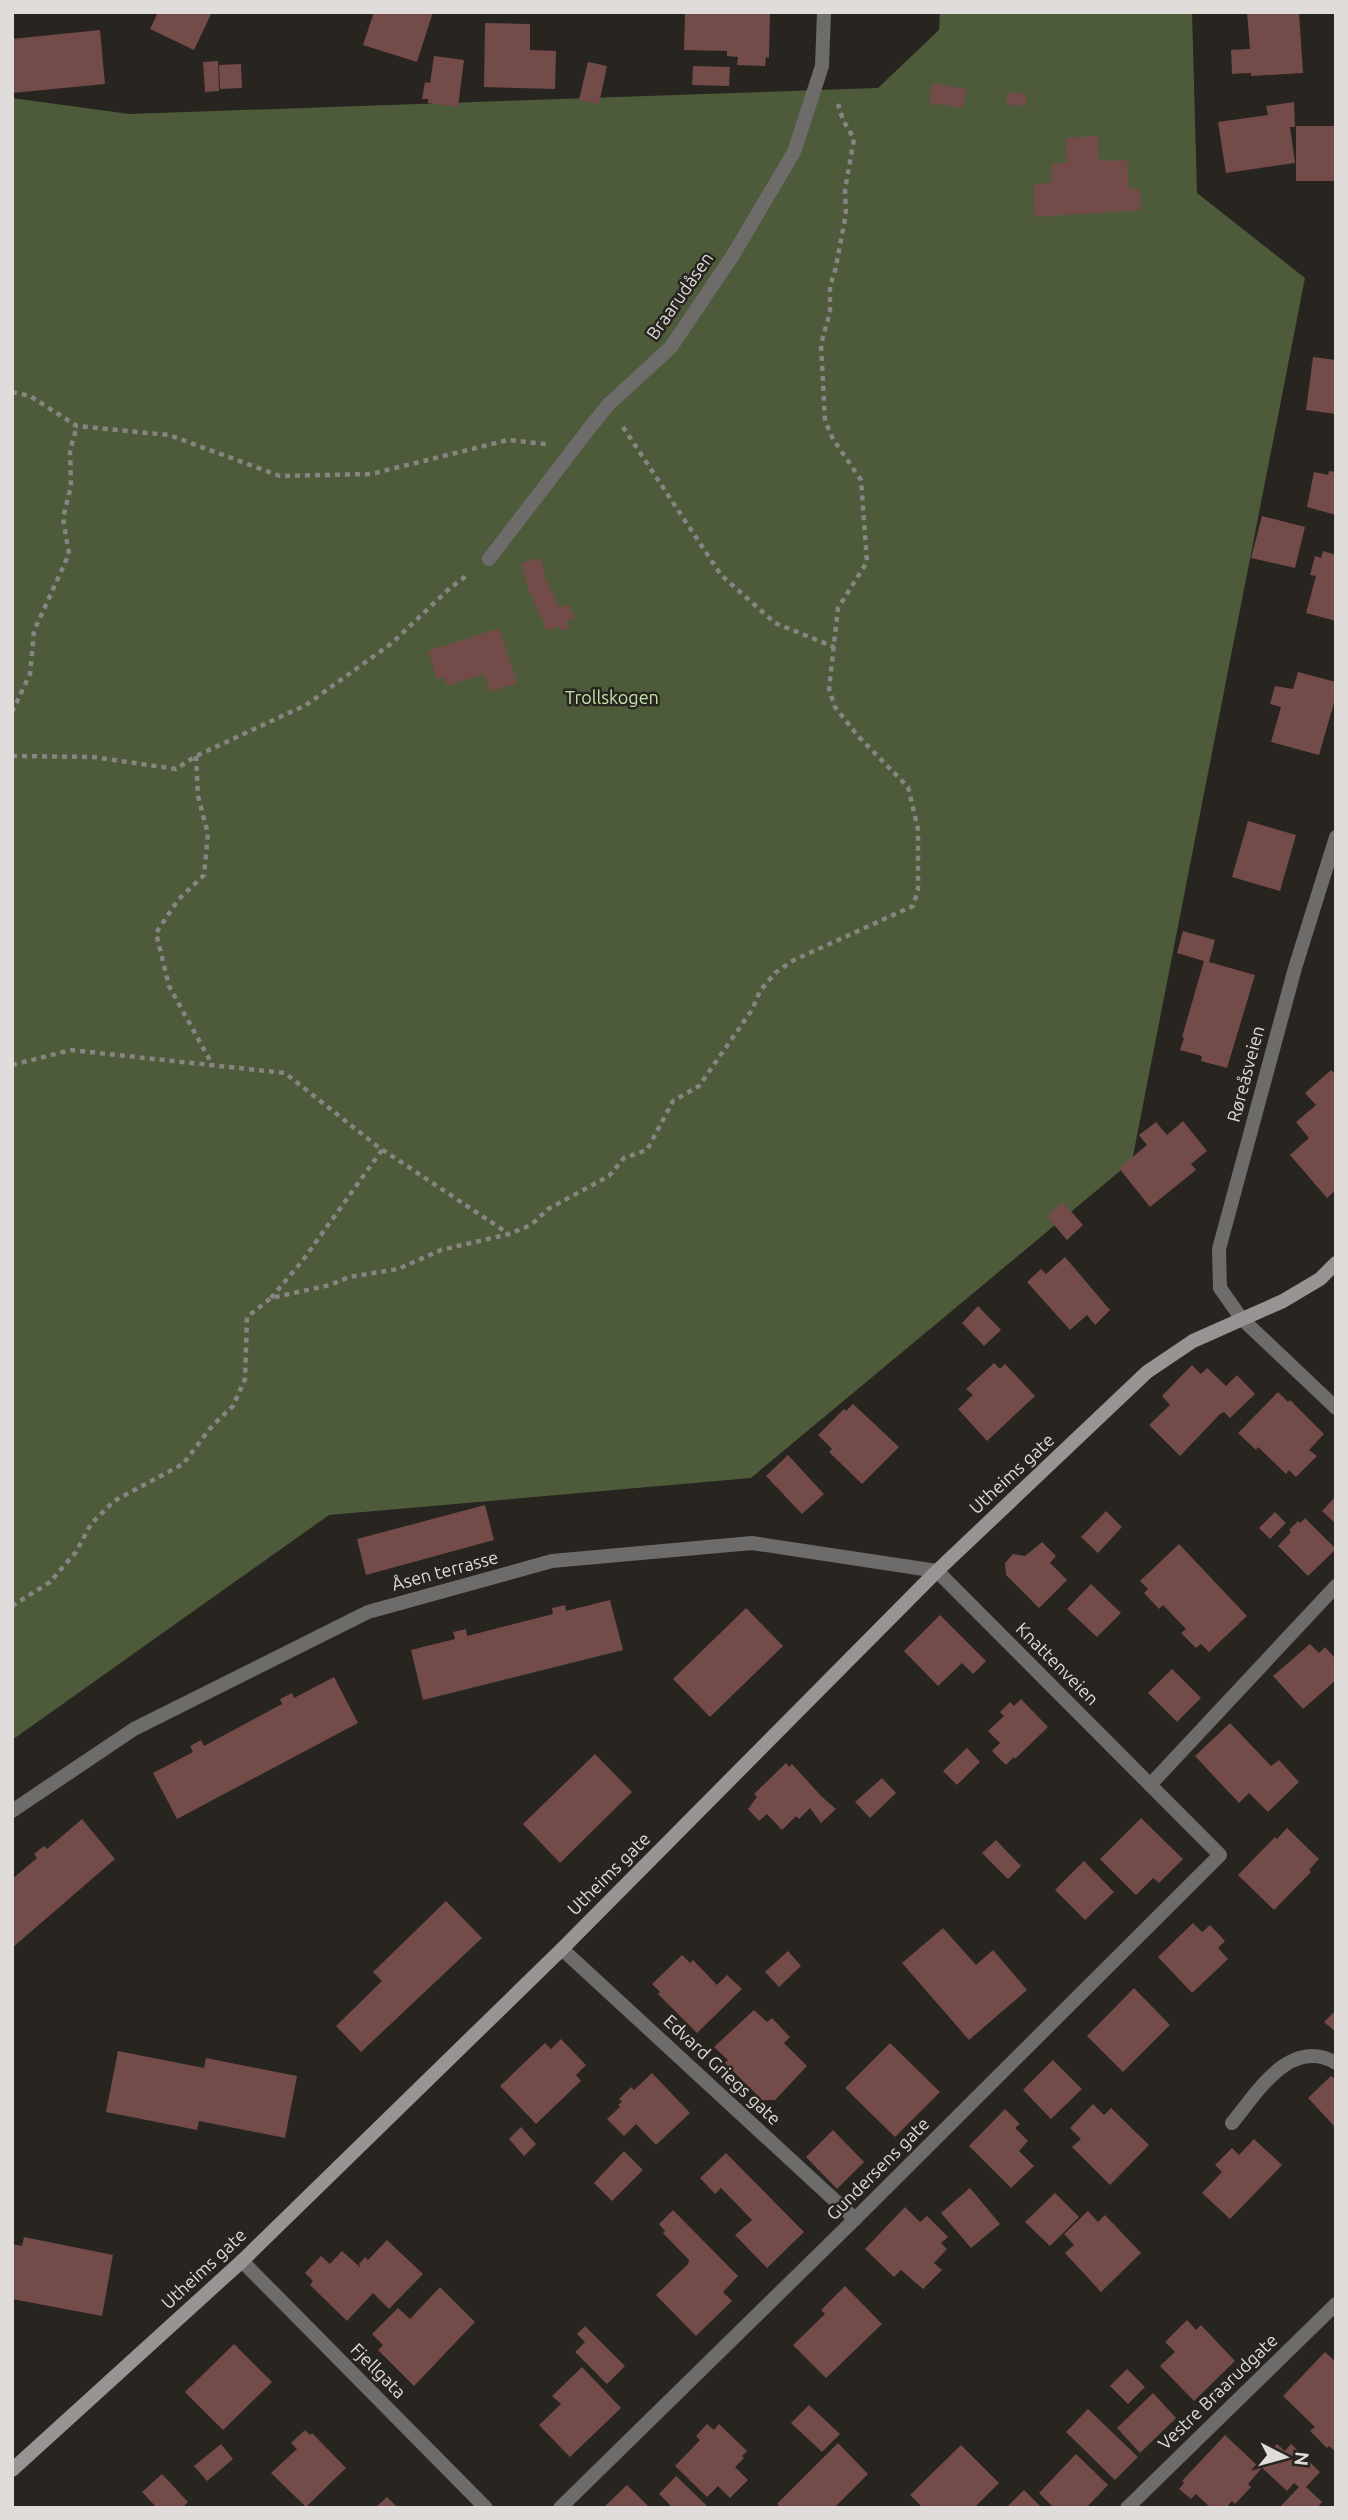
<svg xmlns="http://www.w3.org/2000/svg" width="1348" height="2520" font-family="Ubuntu,sans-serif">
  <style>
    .forest { fill: #4d5b3a }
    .building { fill: #734b49 }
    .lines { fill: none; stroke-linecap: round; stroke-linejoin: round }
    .path { stroke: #888481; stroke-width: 4.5; stroke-dasharray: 5 5; stroke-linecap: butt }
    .lane { stroke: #6e6b6b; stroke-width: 14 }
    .street { stroke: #6e6b6b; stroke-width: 14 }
    .secondary { stroke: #999393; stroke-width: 14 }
    .labels { text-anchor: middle; stroke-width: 5; stroke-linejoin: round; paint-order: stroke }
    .street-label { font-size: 18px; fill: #dfdcd9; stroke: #282420 }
    .park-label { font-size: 18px; fill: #c7e2a5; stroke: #282420 }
  </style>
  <rect width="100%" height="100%" fill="#282420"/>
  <path class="forest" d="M940 12H1192L1197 193 1305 278 1132 1161 751 1478 329 1515 12 1740V98L129 114 878 88 939 30Z"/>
  <g class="building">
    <path d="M158 12H212L194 50 150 29Z"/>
    <path d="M374 12H433L417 62 363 45Z"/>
    <path d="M685 12H770L769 58 766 57 765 66 737 65 738 57 727 56V51L684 50Z"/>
    <path d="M1247 12H1299L1303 73 1251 76V73L1232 74 1231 50 1250 49Z"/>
    <path d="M485 23 530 24V50L556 51 555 89 484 87Z"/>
    <path d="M100 30 105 84 12 93V39Z"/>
    <path d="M434 56 464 60 458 107 428 103V99H422L425 82 430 83Z"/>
    <path d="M218 61 219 91 205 92 203 62Z"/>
    <path d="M588 62 607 66 599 104 579 100Z"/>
    <path d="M241 64 242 88 220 89 219 65Z"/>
    <path d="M693 66 730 67 729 86 692 85Z"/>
    <path d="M932 83 966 89 963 108 929 103Z"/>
    <path d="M1007 93 1026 94V106L1006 105Z"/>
    <path d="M1294 102 1295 127H1290L1295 163 1226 173 1218 122 1268 115 1266 106Z"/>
    <rect x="1296" y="126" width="38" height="55"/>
    <path d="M1098 136 1099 161 1127 160 1129 189H1140L1141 210 1035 217 1034 184 1052 183 1051 164 1067 163 1066 138Z"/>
    <path d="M1313 357 1336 360V414L1306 410Z"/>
    <path d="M1329 471 1336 472V515L1307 507 1314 472 1328 475Z"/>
    <path d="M1262 516 1305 527 1295 568 1251 558Z"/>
    <path d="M1323 551 1336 555V621L1306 613 1316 576 1310 575 1315 556 1321 558Z"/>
    <path d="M541 558 546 580 560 608 568 604 575 617 567 621 569 627 561 631 558 626 547 631 528 588 521 563Z"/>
    <path d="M499 628 517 683 490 692 484 674 447 686 444 677 437 679 428 651Z"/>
    <path d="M1298 672 1336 682V696L1319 755 1271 742 1281 707 1270 704 1275 686 1293 689Z"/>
    <path d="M1248 821 1296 835 1280 891 1232 877Z"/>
    <path d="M1183 931 1215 940 1209 962 1255 975 1227 1068 1201 1061 1202 1056 1180 1050 1184 1038 1182 1037 1204 961 1177 953Z"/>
    <path d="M1331 1070 1336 1075V1190L1327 1198 1290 1155 1309 1138 1296 1122 1316 1105 1305 1093Z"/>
    <path d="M1183 1121 1207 1151 1191 1164 1196 1170 1150 1207 1119 1168 1147 1145 1139 1135 1156 1122 1167 1135Z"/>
    <path d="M1063 1202 1083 1225 1067 1240 1047 1217Z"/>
    <path d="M1065 1257 1110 1310 1095 1325 1087 1315 1070 1330 1027 1282 1041 1269 1046 1274Z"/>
    <path d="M978 1306 1001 1330 984 1346 962 1323Z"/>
    <path d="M994 1363 1000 1369 1005 1364 1035 1396 987 1441 958 1409 973 1395 966 1389Z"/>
    <path d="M1192 1365 1201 1374 1207 1368 1226 1386 1237 1375 1255 1394 1230 1418 1224 1412 1220 1414 1180 1456 1149 1425 1170 1405 1162 1396Z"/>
    <path d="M1278 1392 1288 1402 1290 1400 1324 1434 1309 1450 1317 1456 1296 1477 1289 1470 1286 1474 1258 1447 1256 1450 1238 1433Z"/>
    <path d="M853 1404 899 1447 862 1484 829 1452 832 1449 818 1435 844 1409 846 1411Z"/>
    <path d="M788 1455 824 1494 802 1514 766 1476Z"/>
    <path d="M1336 1496V1524L1322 1511Z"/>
    <path d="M485 1505 494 1540 366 1575 357 1539Z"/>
    <path d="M1106 1511 1122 1527 1098 1553 1081 1537Z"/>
    <path d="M1275 1512 1286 1523 1270 1539 1259 1528Z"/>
    <path d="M1305 1518 1336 1549 1308 1576 1278 1546 1291 1532 1289 1530 1298 1521 1300 1523Z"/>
    <path d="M1042 1542 1056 1556 1050 1563 1067 1580 1039 1608 1006 1575 1005 1563 1013 1554 1025 1556Z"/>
    <path d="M1179 1544 1247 1616 1209 1652 1201 1644 1196 1648 1181 1633 1186 1629 1163 1605 1159 1609 1144 1593 1148 1589 1140 1581Z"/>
    <path d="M1091 1584 1121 1613 1097 1637 1067 1609Z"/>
    <path d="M610 1600 623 1650 423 1700 411 1650 455 1639 453 1632 466 1629 467 1636 553 1614 552 1608 565 1605 566 1611Z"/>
    <path d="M746 1608 783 1646 710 1717 673 1679Z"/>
    <path d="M940 1615 986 1661 973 1674 962 1663 938 1686 904 1651Z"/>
    <path d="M1310 1644 1319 1653 1325 1647 1336 1659V1680L1303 1709 1273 1676Z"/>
    <path d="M1172 1669 1201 1698 1177 1722 1148 1693Z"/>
    <path d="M334 1677 358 1723 177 1819 153 1773 193 1752 190 1746 201 1740 204 1746 282 1704 280 1699 292 1693 294 1698Z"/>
    <path d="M1021 1699 1048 1727 1015 1759 1014 1757 1006 1765 992 1751 1000 1743 988 1731 1004 1716 1000 1712 1010 1702 1014 1706Z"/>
    <path d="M1230 1723 1271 1766 1279 1760 1299 1782 1268 1812 1249 1793 1239 1803 1195 1756Z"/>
    <path d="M967 1748 980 1762 957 1785 943 1771Z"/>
    <path d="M595 1754 632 1792 560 1863 523 1824Z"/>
    <path d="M786 1763 789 1767 792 1764 822 1797 836 1809 821 1823 810 1808 799 1819 796 1816 782 1830 767 1814 759 1821 748 1809 757 1797 754 1794Z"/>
    <path d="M882 1778 896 1793 870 1818 855 1802Z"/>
    <path d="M1141 1818 1183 1859 1159 1883 1153 1878 1136 1895 1100 1859Z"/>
    <path d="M82 1819 115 1859 12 1948V1879L37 1858 34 1854 44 1846 47 1849Z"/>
    <path d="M1287 1828 1319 1859 1309 1870 1311 1872 1274 1910 1238 1875 1275 1837 1277 1839Z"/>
    <path d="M996 1840 1021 1866 1008 1879 982 1853Z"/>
    <path d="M1084 1861 1114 1892 1085 1920 1055 1890Z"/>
    <path d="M446 1901 482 1938 361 2052 336 2026 382 1981 373 1972Z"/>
    <path d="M1193 1923 1202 1932 1210 1925 1225 1941 1218 1948 1228 1959 1192 1993 1158 1957Z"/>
    <path d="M943 1928 976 1965 993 1950 1027 1990 969 2040 902 1963Z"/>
    <path d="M788 1951 801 1966 779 1987 765 1972Z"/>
    <path d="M682 1955 690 1963 693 1960 717 1985 727 1975 742 1989 697 2033 658 1994 660 1992 652 1984Z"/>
    <path d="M1134 1988 1170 2025 1123 2072 1087 2036Z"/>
    <path d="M754 2010 767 2022 772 2018 790 2037 784 2043 807 2066 775 2100H762L725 2063 728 2060 714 2047Z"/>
    <path d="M1336 2010V2032L1324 2022Z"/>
    <path d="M561 2039 586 2065 576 2075 581 2081 536 2124 500 2086 545 2043 551 2049Z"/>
    <path d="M890 2043 940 2092 895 2137 845 2088Z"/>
    <path d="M118 2051 204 2068 206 2058 297 2076 285 2138 199 2121 197 2130 106 2112Z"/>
    <path d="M1053 2060 1082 2089 1051 2119 1023 2090Z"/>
    <path d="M652 2073 690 2113 656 2145 636 2124 624 2136 607 2119 620 2107 618 2105 622 2102 619 2099 631 2087 634 2090Z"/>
    <path d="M1331 2076 1336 2080V2128L1308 2098Z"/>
    <path d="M1093 2104 1104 2115 1111 2108 1149 2145 1110 2185 1072 2147 1081 2139 1070 2128Z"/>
    <path d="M1005 2109 1020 2124 1015 2128 1028 2141 1019 2151 1034 2166 1011 2188 969 2146Z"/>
    <path d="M521 2127 536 2144 524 2156 509 2139Z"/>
    <path d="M833 2130 864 2162 837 2189 806 2157Z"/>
    <path d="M1254 2139 1282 2165 1230 2219 1202 2193 1222 2172 1215 2165 1232 2148 1239 2155Z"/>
    <path d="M624 2151 643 2170 612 2201 594 2183Z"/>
    <path d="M726 2153 804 2232 767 2268 735 2235 752 2220 721 2188 715 2194 700 2178Z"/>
    <path d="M970 2188 1000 2224 971 2248 941 2213Z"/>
    <path d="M1055 2193 1079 2217 1050 2246 1025 2222Z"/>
    <path d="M905 2207 920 2222 927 2216 948 2237 941 2243 947 2249 934 2263 942 2270 923 2289 901 2270 894 2277 865 2249Z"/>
    <path d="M673 2210 738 2276 723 2292 732 2301 696 2336 656 2295 688 2264 689 2260 663 2233 665 2231 659 2224Z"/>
    <path d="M1088 2211 1098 2222 1105 2215 1141 2253 1101 2292 1065 2253 1074 2245 1064 2234Z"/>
    <path d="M24 2237 113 2255 102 2316 12 2299V2244L22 2246Z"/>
    <path d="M387 2240 423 2274 389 2309 373 2293 347 2321 310 2285 313 2281 305 2273 321 2256 330 2264 342 2251 361 2268 359 2264 365 2257 368 2260Z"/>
    <path d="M845 2286 882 2324 826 2378 793 2345 825 2314 821 2310Z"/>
    <path d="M440 2287 475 2322 414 2386 378 2350 383 2345 372 2334 398 2308 410 2319Z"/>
    <path d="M1187 2320 1196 2330 1201 2325 1235 2361 1194 2401 1160 2366 1175 2352 1165 2342Z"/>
    <path d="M585 2326 625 2366 607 2384 575 2352 585 2342 577 2334Z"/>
    <path d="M234 2344 272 2382 223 2430 185 2392Z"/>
    <path d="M1325 2352 1336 2362V2452L1329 2446 1327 2448 1310 2431 1315 2427 1283 2396Z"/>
    <path d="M582 2367 621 2408 570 2457 539 2425 561 2404 552 2396Z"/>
    <path d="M1127 2369 1145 2387 1128 2404 1110 2386Z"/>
    <path d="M1153 2393 1176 2418 1140 2453 1117 2428Z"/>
    <path d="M809 2405 840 2434 822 2452 791 2423Z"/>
    <path d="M1088 2409 1138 2457 1115 2480 1066 2432Z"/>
    <path d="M707 2424 714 2430 719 2424 747 2451 742 2456 744 2458 735 2467 748 2480 730 2498 718 2486 707 2497 675 2466 700 2440 696 2436Z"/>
    <path d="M305 2430 310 2435 312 2433 346 2468 306 2507 271 2473 297 2449 291 2443Z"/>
    <path d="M1225 2435 1261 2469 1248 2484 1251 2487 1235 2504 1232 2501 1226 2508H1211L1196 2494 1191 2499 1179 2489 1184 2483 1182 2481Z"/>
    <path d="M838 2443 868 2474 834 2508H781L777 2504Z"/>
    <path d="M221 2444 233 2459 207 2481 194 2466Z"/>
    <path d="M1277 2444 1285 2451 1291 2444 1320 2472 1306 2487 1322 2502 1317 2508H1279L1299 2487 1294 2483 1287 2491 1258 2464Z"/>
    <path d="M961 2445 999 2483 974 2508H923L910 2495Z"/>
    <path d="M1076 2454 1108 2485 1086 2508H1054L1039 2493Z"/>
    <path d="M162 2474 188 2502 182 2508H157L142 2492Z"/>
    <path d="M676 2476 709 2508H673L659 2494Z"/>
    <path d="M627 2485 650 2508H603Z"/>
    <path d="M1024 2490 1042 2508H1011L1008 2506Z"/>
    <path d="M387 2497 398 2508H375Z"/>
  </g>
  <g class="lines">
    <g class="path">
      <path d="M12 392 30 396 77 426 169 435 280 476 371 474 508 440 546 444"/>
      <path d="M623 427 721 575 775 623 834 647"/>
      <path d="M12 712 30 674 34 631 69 554 63 518 71 486 70 451 77 426"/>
      <path d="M12 756 93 757 176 769 196 756 306 705 392 643 450 588 469 574"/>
      <path d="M196 756 198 796 208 834 204 875 178 900 156 933 169 986 212 1064"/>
      <path d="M12 1065 71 1050 285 1073 377 1146 509 1234"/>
      <path d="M271 1298 303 1260 382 1150"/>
      <path d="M12 1606 50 1582 76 1552 91 1524 114 1501 183 1464 212 1426 233 1406 245 1379 247 1317 271 1298 330 1285 349 1277 398 1269 441 1250 509 1234 531 1225 548 1209 609 1176 624 1158 647 1150 673 1101 699 1086 752 1010 760 991 775 973 792 961 913 906 918 890V829L908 787 857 735 835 707 829 689 838 608 867 562 861 480 833 439 825 421 821 344 830 312V286L835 271 846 214 845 190 854 139 843 120 838 104"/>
    </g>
    <g class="lane">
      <path d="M489 559 591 426 608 405 671 347 733 255 794 152 822 66 824 12"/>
      <path d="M1150 1785 1336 1586"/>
      <path d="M1232 2123C1257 2093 1290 2036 1336 2063"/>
    </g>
    <g class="street">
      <path d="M1336 837 1295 968 1219 1249 1220 1288 1241 1318 1336 1408"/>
      <path d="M12 1811 134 1729 368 1612 552 1561 752 1543 937 1571 1220 1855 855 2219 560 2508"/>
      <path d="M562 1949 855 2219"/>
      <path d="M242 2261 486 2508"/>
      <path d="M1127 2508 1336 2304"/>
    </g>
    <path class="secondary" d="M12 2470 242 2261 562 1949 937 1571 1147 1372 1193 1341 1283 1301 1320 1279 1336 1263"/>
  </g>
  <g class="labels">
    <g class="street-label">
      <text transform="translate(680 296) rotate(-55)" y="6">Braarudåsen</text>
      <text transform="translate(1246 1074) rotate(-75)" y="6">Røreåsveien</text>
      <text transform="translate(1012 1474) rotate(-43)" y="6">Utheims gate</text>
      <text transform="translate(445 1571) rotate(-15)" y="6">Åsen terrasse</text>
      <text transform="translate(1057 1664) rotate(45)" y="6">Knattenveien</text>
      <text transform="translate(609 1874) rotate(-45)" y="6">Utheims gate</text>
      <text transform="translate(722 2070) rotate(43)" y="6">Edvard Griegs gate</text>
      <text transform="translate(878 2169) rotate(-45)" y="6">Gundersens gate</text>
      <text transform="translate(204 2269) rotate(-43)" y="6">Utheims gate</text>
      <text transform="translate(378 2371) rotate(45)" y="6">Fjellgata</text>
      <text transform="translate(1218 2392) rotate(-44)" y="6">Vestre Braarudgate</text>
    </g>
    <g class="park-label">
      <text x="612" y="704">Trollskogen</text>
    </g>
  </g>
  <rect width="1348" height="2520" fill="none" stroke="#dfdcd9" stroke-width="28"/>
  <g transform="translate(1285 2457) rotate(96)" stroke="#282420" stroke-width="5" paint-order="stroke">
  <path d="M0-5L12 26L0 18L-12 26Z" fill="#dfdcd9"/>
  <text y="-10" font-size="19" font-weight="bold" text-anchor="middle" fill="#dfdcd9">N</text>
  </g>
</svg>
